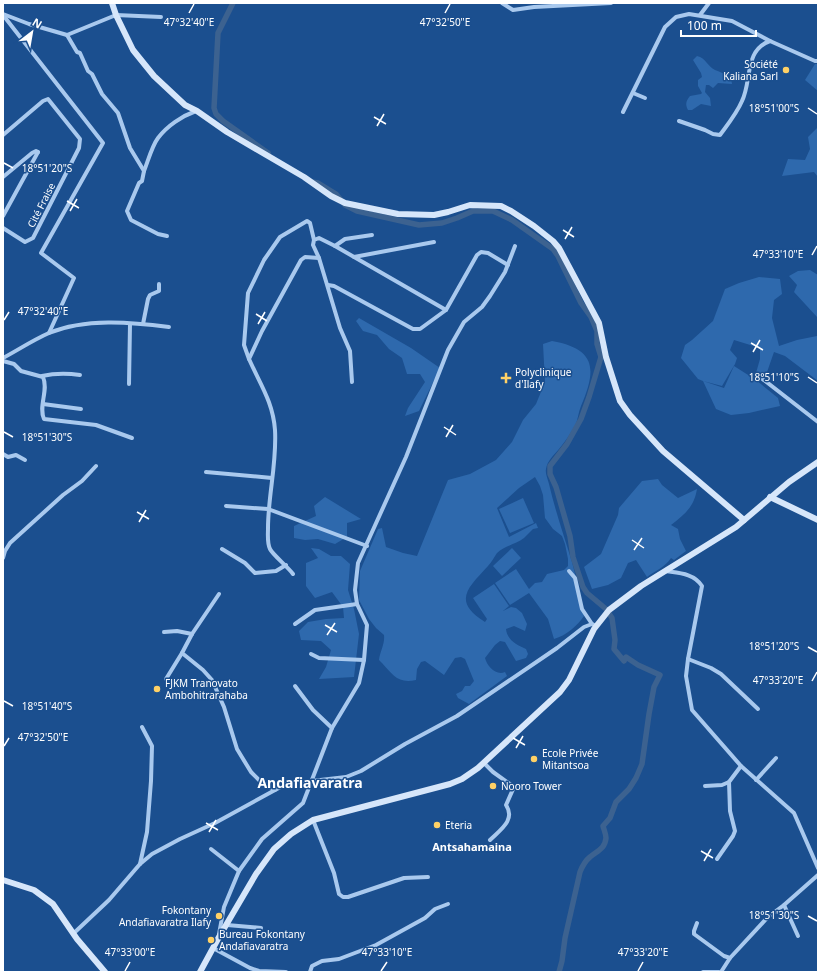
<svg xmlns="http://www.w3.org/2000/svg" width="821" height="975" font-family="'Noto Sans',sans-serif">
  <style>
    .green { fill: #2e69ad }
    .lines { fill: none; stroke-linecap: round; stroke-linejoin: round }
    .canal { stroke: #3c6290; stroke-width: 5.5 }
    .street { stroke: #a9c9ee; stroke-width: 4 }
    .secondary { stroke: #d6e6fa; stroke-width: 6 }
    .ticks { fill: none; stroke: #fff; stroke-width: 1.5 }
    .poi-dot { fill: #ffd166; stroke: #1b4f8f; stroke-width: 1.5 }
    .labels { text-anchor: middle; stroke-width: 3; stroke-linejoin: round; paint-order: stroke }
    .poi-label { font-size: 10px; fill: #fff; stroke: #1b4f8f; text-anchor: start }
    .street-label { font-size: 10px; fill: #fff; stroke: #1b4f8f }
    .neighbourhood-label { font-size: 11px; font-weight: bold; fill: #fff; stroke: #1b4f8f }
    .district-label { font-size: 14px; font-weight: bold; fill: #fff; stroke: #1b4f8f }
    .ticks-label { font-size: 10px; text-anchor: middle; fill: #fff; stroke: #1b4f8f; stroke-width: 3; stroke-linejoin: round; paint-order: stroke }
  </style>
  <rect width="100%" height="100%" fill="#1b4f8f"/>
  <g class="green">
    <path d="M697 56C706 58 708 67 715 70 722 73 732 75 732 84L718 83 713 88 709 85H706L705 92 710 98 711 106 701 104 692 110H688C685 104 686 101 690 96L701 94 702 93 698 86V80L702 77 701 73 693 60Z"/>
    <path d="M815 64H818V91L805 80Z"/>
    <path d="M818 127V177L814 172 782 176 788 159 805 160 810 149 808 137Z"/>
    <path d="M810 270 818 275V381L785 356 774 352 766 375H759L756 373 760 359V348L734 340 730 350 737 358 735 364 722 386 703 381 724 388 734 366 756 380 778 398 780 406 749 413 731 415 716 409 703 381 698 379 681 358 685 345 692 340 713 321 725 289 739 283 759 277 780 279 782 294 774 300 772 318 779 346 797 340 817 336V317L794 292 797 285 789 276 798 271Z"/>
    <path d="M359 318 411 348 440 368 419 411 405 416 408 408 425 382 420 374H407L402 358 389 349 377 335 363 331 356 321Z"/>
    <path d="M552 341C596 349 597 369 581 406 578 413 578 420 575 426 570 434 565 442 559 449 554 455 547 461 546 469 545 473 548 480 549 484 555 510 564 536 572 562 577 580 580 598 584 616 577 626 567 635 554 639L548 619 529 593 510 605 495 583 516 569 529 589 535 583 542 582 547 574 564 570 568 566V559L565 544 562 536 553 529 545 518 543 495 540 486 535 477 519 488 497 508 509 537 536 523 538 528 533 529C530 532 527 535 524 538 516 544 505 546 497 553 494 557 492 562 488 566 469 587 451 601 485 622L487 619 473 598 494 584 509 606 503 611 511 607 516 608 522 613 527 624 525 631 514 626 506 629C507 640 517 645 526 649L528 654 526 658 516 661 505 642 500 641 495 645 485 658C487 666 496 676 505 672L507 676 469 704 458 698 456 694 462 691 465 686H470L474 681 465 659 461 657 455 658 444 675 425 661 421 662 417 669 416 680C398 684 393 675 382 663L379 660C380 651 385 644 384 635L376 628 369 619 359 600 360 571 378 529 382 528 386 547 403 553 417 556 448 480 470 474 496 460 512 442 523 420 536 404 545 382 543 344Z"/>
    <path d="M658 479 662 485 678 498 697 489C694 507 685 514 671 525L678 529 680 539 686 551 674 560 671 558C665 567 655 571 647 577L636 560 628 563 621 578 608 585 592 589 584 567 601 554 618 515 619 508 642 481Z"/>
    <path d="M325 497 361 519 347 523V537L335 544 318 539 305 540 294 538V526L316 516 314 506Z"/>
    <path d="M523 498 534 523 510 533 499 509Z"/>
    <path d="M311 548 319 549 331 556H341L350 564 348 590 354 609 359 634 354 677 319 679 326 667 331 650 321 641 301 640 299 631 308 622 326 619 344 618 343 607 332 592 315 598 306 586V563L318 558Z"/>
    <path d="M512 548 521 558 502 576 493 566Z"/>
  </g>
  <g class="lines">
    <g class="canal">
      <path d="M233 3 218 33 214 108 216 114 223 121 268 153"/>
      <path d="M312 182 318 183 336 194 345 205 357 211 419 225 442 223 457 218 473 211H493L512 220 553 249 558 256 581 303 591 317 597 331V344L601 357 589 397 581 419 567 444 550 466V474L556 487 570 536 573 557 583 587 587 593 606 609 612 618 615 640 614 649 624 661 626 657 638 665 660 675 654 687 649 714 642 764 636 778 629 789 616 802 610 818 603 826C604 830 606 834 606 838 605 849 597 851 590 857 585 861 582 867 580 872L565 938 562 961 559 972"/>
    </g>
    <g class="street">
      <path d="M502 3 513 10 534 7 611 3"/>
      <path d="M3 14 29 24 67 35 116 15 161 17"/>
      <path d="M3 15 103 143 41 253 74 278 49 333"/>
      <path d="M700 15 709 3"/>
      <path d="M67 35 77 52 80 53 88 71 92 74 102 94 118 113 130 148 144 171 142 181 139 183 127 211 131 220 158 234 167 236"/>
      <path d="M633 93 645 98"/>
      <path d="M623 112 665 27 676 17 689 14 732 21 770 41 815 61H818"/>
      <path d="M679 121 705 130 713 134 720 135C728 124 737 113 742 101 752 81 744 50 770 41"/>
      <path d="M3 135 43 101 48 99 80 139 79 148 33 238 25 242 3 228"/>
      <path d="M144 171C148 161 152 146 158 138 167 126 182 116 196 111"/>
      <path d="M3 177 32 153 36 151 38 152"/>
      <path d="M3 216 38 152"/>
      <path d="M335 246 345 239 372 235"/>
      <path d="M354 257 434 242"/>
      <path d="M328 285 334 286 413 329H420L446 310 477 255 481 252 488 253 508 265"/>
      <path d="M143 324 148 299 150 295 159 291V284"/>
      <path d="M3 358C18 350 33 340 49 333 85 318 131 322 169 327"/>
      <path d="M249 359 244 345 248 293 264 260 280 237 307 221 310 223 314 240"/>
      <path d="M3 361 14 364 21 371 43 377C49 390 38 406 44 419L96 425 132 438"/>
      <path d="M42 376C55 373 67 373 80 375"/>
      <path d="M760 377 818 422"/>
      <path d="M352 382 350 351 340 328 319 258 313 245 314 240 319 238 335 246 446 310"/>
      <path d="M129 384 130 324"/>
      <path d="M43 404 81 409"/>
      <path d="M3 454 8 457 16 455 25 460"/>
      <path d="M206 472 272 478"/>
      <path d="M226 506 268 509 367 546"/>
      <path d="M222 549 245 563 255 573 276 571 286 565"/>
      <path d="M3 558 5 551 10 543 63 495 82 481 96 466"/>
      <path d="M569 571 575 578 582 609 592 624"/>
      <path d="M665 571C678 573 694 573 702 586L688 659 686 676 692 710 741 766 794 813 818 868"/>
      <path d="M293 574C288 567 273 555 270 549 267 543 268 535 268 528 268 496 277 463 275 430 273 402 260 384 249 359L262 331 301 260 305 257 319 258"/>
      <path d="M219 594 192 634 182 653 203 670 212 680 224 707 237 749 251 772 260 781 275 790"/>
      <path d="M295 624 315 610 357 604"/>
      <path d="M164 632 177 631 192 634"/>
      <path d="M311 654 319 658 364 660"/>
      <path d="M688 659 711 668 721 674 758 709"/>
      <path d="M166 679 182 653"/>
      <path d="M295 686 313 710 332 728"/>
      <path d="M484 763 493 772 514 787 506 805C516 820 500 830 490 840"/>
      <path d="M756 780 776 758"/>
      <path d="M705 786 722 785 729 782 741 766"/>
      <path d="M313 820 334 873 339 894 343 897H348L404 878 428 877"/>
      <path d="M211 849 239 871"/>
      <path d="M717 859 733 836 735 831 730 811 729 782"/>
      <path d="M140 864 147 832 151 781 152 746 142 727"/>
      <path d="M784 905 798 936"/>
      <path d="M697 923 694 931V934L724 956 730 958 768 917 784 905 818 875"/>
      <path d="M227 925 261 928"/>
      <path d="M74 933 109 900 140 864 152 854 180 839 215 823 286 784 346 777 361 771 405 744 457 716 557 648 584 627 592 624 596 626"/>
      <path d="M219 934 224 907 239 871 262 839 303 803 332 728 359 683 364 660 367 625 357 604 355 590 358 563 406 457 448 350 464 322 482 307 490 296 505 272 515 246"/>
      <path d="M213 948 250 968 259 971 286 972"/>
      <path d="M310 972 312 966 322 961 339 959 376 945 425 918 435 909 448 904"/>
      <path d="M703 972H719"/>
      <path d="M721 972 730 958"/>
    </g>
    <g class="secondary">
      <path d="M112 3 116 15 133 50 154 76 185 105 197 111 227 132 304 177 331 196 345 203 398 214 434 215 448 212 470 205 501 206 511 211 534 226 553 241 559 248 599 323 606 357 620 401 630 415 663 451 744 520"/>
      <path d="M770 497 818 520"/>
      <path d="M3 880 34 890 53 904 77 939 105 972"/>
      <path d="M200 972 219 937 256 874 274 849 291 834 313 820 450 784 462 779 478 768 560 692 569 680 594 629 609 610 641 586 736 527 789 482 818 462"/>
    </g>
  </g>
  <path class="ticks" d="M189 13 194 4M445 13 450 4M808 108 817 114M374 117 386 124M377 126 384 114M4 163 13 168M67 201 79 208M70 211 77 199M563 230 574 237M565 239 572 227M812 255 817 246M256 314 267 321M4 320 9 312M258 324 265 312M751 343 763 350M753 352 760 340M808 377 817 383M444 427 456 435M4 432 13 437M446 437 453 425M137 512 149 519M139 522 146 510M632 540 644 548M634 550 642 538M325 625 337 632M327 635 335 623M808 647 817 652M812 681 817 672M4 701 13 706M513 738 525 745M4 746 9 738M516 748 523 736M206 823 218 830M209 832 216 820M701 851 713 858M704 861 711 849M808 916 817 921M125 971 130 962M381 971 387 962M638 971 643 962"/>
  <g class="poi-dot">
    <circle cx="786" cy="70" r="4"/>
    <path d="M504 372h4v4h4v4h-4v4h-4v-4h-4v-4h4z"/>
    <circle cx="157" cy="689" r="4"/>
    <circle cx="534" cy="759" r="4"/>
    <circle cx="493" cy="786" r="4"/>
    <circle cx="437" cy="825" r="4"/>
    <circle cx="219" cy="916" r="4"/>
    <circle cx="211" cy="940" r="4"/>
  </g>
  <g class="labels">
    <g class="poi-label">
      <text x="778" y="68" text-anchor="end">Société<tspan x="778" dy="12">Kaliana Sarl</tspan></text>
      <text x="515" y="376">Polyclinique<tspan x="515" dy="12">d'Ilafy</tspan></text>
      <text x="165" y="687">FJKM Tranovato<tspan x="165" dy="12">Ambohitrarahaba</tspan></text>
      <text x="542" y="757">Ecole Privée<tspan x="542" dy="12">Mitantsoa</tspan></text>
      <text x="501" y="790">Nooro Tower</text>
      <text x="445" y="829">Eteria</text>
      <text x="211" y="914" text-anchor="end">Fokontany<tspan x="211" dy="12">Andafiavaratra Ilafy</tspan></text>
      <text x="219" y="938">Bureau Fokontany<tspan x="219" dy="12">Andafiavaratra</tspan></text>
    </g>
    <g class="street-label">
      <text transform="translate(41 205) rotate(-63)" y="4">Cité Fraise</text>
    </g>
    <g class="neighbourhood-label">
      <text x="472" y="851">Antsahamaina</text>
    </g>
    <g class="district-label">
      <text x="310" y="788">Andafiavaratra</text>
    </g>
  </g>
  <g class="ticks-label">
    <text x="445" y="26">47°32'50"E</text>
    <text x="189" y="26">47°32'40"E</text>
    <text x="774" y="112">18°51'00"S</text>
    <text x="47" y="172">18°51'20"S</text>
    <text x="778" y="258">47°33'10"E</text>
    <text x="43" y="315">47°32'40"E</text>
    <text x="774" y="381">18°51'10"S</text>
    <text x="47" y="441">18°51'30"S</text>
    <text x="774" y="650">18°51'20"S</text>
    <text x="778" y="684">47°33'20"E</text>
    <text x="47" y="710">18°51'40"S</text>
    <text x="43" y="741">47°32'50"E</text>
    <text x="774" y="919">18°51'30"S</text>
    <text x="130" y="956">47°33'00"E</text>
    <text x="387" y="956">47°33'10"E</text>
    <text x="643" y="956">47°33'20"E</text>
  </g>
  <rect width="821" height="975" fill="none" stroke="#ffffff" stroke-width="8"/>
  <g transform="translate(32 32) rotate(31)" stroke="#1b4f8f" stroke-width="3" paint-order="stroke">
  <path d="M0-3L7 15L0 10L-7 15Z" fill="#ffffff"/>
  <text y="-6" font-size="11" font-weight="bold" text-anchor="middle" fill="#ffffff">N</text>
  </g>
  <path d="M681 30v6h75v-6" fill="none" stroke="#ffffff" stroke-width="2"/>
  <text x="687" y="30" font-size="12" fill="#ffffff" stroke="#1b4f8f" stroke-width="3" paint-order="stroke">100 m</text>
</svg>
